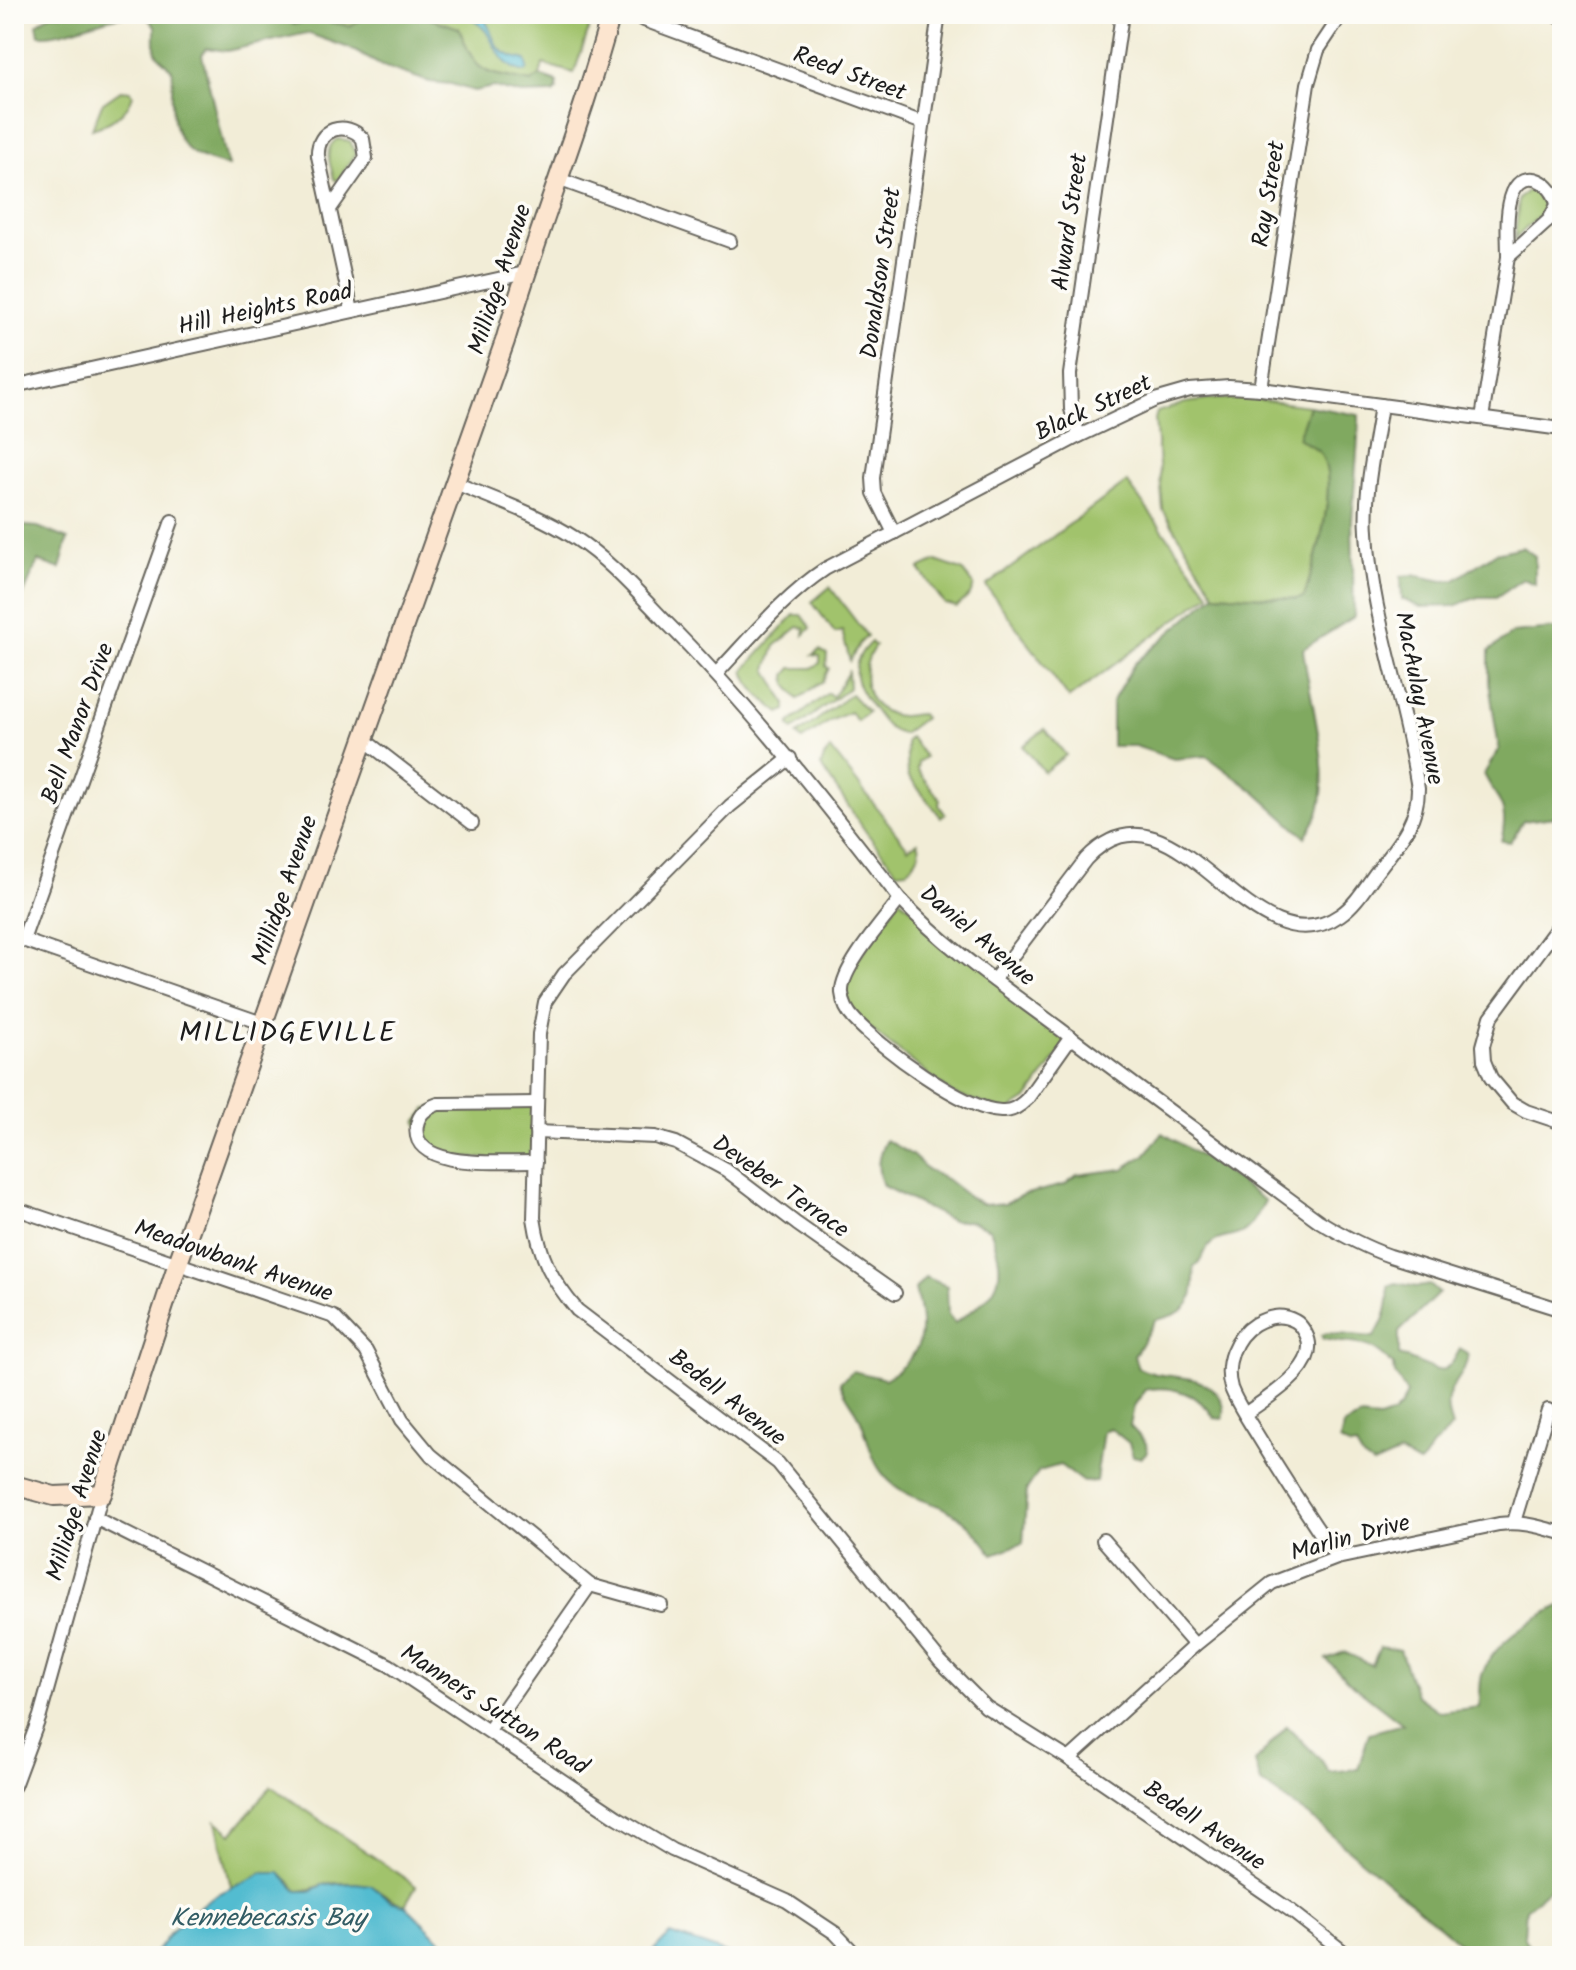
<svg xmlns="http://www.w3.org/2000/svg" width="1576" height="1970" font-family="Kalam,sans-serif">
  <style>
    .green { fill: #a1c36c; stroke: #5e7044; stroke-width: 2 }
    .forest { fill: #80a960; stroke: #4e623e; stroke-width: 2 }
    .water { fill: #53bcd0; stroke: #386c76; stroke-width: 2 }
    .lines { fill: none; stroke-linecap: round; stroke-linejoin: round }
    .street-casing { stroke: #67655d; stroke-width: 16 }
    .secondary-casing { stroke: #67655d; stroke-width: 22 }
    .street { stroke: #fff; stroke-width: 12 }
    .secondary { stroke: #fce5cf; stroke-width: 18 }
    .labels { text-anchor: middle; stroke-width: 7; stroke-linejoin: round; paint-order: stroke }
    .street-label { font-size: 24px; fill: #1c1c1c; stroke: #fdfcf7 }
    .water-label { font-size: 26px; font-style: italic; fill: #325c64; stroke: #fdfcf7 }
    .quarter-label { font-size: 28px; letter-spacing: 2px; fill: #1c1c1c; stroke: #fdfcf7 }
  </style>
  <rect width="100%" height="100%" fill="#fdfcf7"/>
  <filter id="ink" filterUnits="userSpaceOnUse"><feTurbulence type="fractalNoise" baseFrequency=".0125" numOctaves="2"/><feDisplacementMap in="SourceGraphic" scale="16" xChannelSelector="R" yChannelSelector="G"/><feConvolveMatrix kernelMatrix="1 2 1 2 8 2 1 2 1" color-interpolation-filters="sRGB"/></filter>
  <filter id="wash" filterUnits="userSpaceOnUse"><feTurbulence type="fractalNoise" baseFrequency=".006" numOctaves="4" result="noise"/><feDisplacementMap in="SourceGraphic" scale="32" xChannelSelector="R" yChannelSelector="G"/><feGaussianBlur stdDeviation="1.8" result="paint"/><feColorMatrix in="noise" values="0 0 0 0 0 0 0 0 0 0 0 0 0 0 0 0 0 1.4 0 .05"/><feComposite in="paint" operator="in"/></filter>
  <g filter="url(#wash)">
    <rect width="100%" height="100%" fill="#f2edd7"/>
    <g class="green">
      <path d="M261 14H371L350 26 313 19 296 24Z"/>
      <path d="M416 14H592V20L574 73 543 64 540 76 531 82C483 71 477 78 459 28Z"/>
      <path d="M122 90 130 91 133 95C128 113 109 124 92 129L102 104Z"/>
      <path d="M337 139 350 141 356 154 337 181 334 179C331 165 322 149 337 139Z"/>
      <path d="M1528 190 1539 191C1546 197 1547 203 1544 211L1515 239 1519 199Z"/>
      <path d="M1214 399H1255L1309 406 1299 438C1304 442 1314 447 1319 452 1342 481 1314 564 1304 597L1298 599 1215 594 1163 510 1155 419 1157 412 1185 403Z"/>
      <path d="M1127 482 1210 594 1069 698 986 586Z"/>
      <path d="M936 561 962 570 974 585 970 595 957 607 945 604 919 569Z"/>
      <path d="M830 587 867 636 859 644 850 661 842 631 835 633 812 602Z"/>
      <path d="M794 615H802L811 628 804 635 805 628 798 627 775 646 767 669 786 704V710L780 713C767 703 747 687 744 670Z"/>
      <path d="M871 642 875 646C856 672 865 714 901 716 907 716 915 714 921 714L924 718 903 734C888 731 883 722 874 710 856 687 845 666 871 642Z"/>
      <path d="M820 650 827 654 826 667 829 668 823 681 798 699 787 684 786 675 792 668H812L820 663V656L813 655Z"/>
      <path d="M848 672 849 688 793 730 789 726 791 722 828 693 833 697Z"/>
      <path d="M851 694 868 712 857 721 850 712 832 720 802 740 797 735Z"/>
      <path d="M1045 729 1066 755 1044 772 1023 746Z"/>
      <path d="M910 737 925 757 918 762 917 770 940 799 939 805 945 814 941 817 908 776 906 741Z"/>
      <path d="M831 749 908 848 918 842C923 852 915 863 907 870L897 871 866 832 821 766 824 757Z"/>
      <path d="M900 899 1071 1037 1027 1099 1008 1111 953 1094 848 1011 844 980Z"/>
      <path d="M536 1103V1162L432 1155 417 1122 427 1108Z"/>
      <path d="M271 1786 416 1886 405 1905C390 1901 379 1887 366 1885 354 1882 334 1882 322 1885 312 1888 308 1891 297 1891L290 1882 262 1873 244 1884 231 1887 216 1821 232 1834Z"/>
    </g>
    <g class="forest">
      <path d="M51 14H261L296 24 313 19 350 26 371 14H416L459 28C477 78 483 71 531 82L540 76 557 82V89L553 93 521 94 494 87 474 91 451 84 430 82 382 66 349 48 307 33 227 51 206 48 202 55 228 166C188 157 174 146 172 102 171 91 174 80 172 70 152 50 155 56 155 27 151 22 148 17 141 16 113 11 70 36 39 35L37 24Z"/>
      <path d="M1309 406 1359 415V425L1352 521 1354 617 1303 649C1308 693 1334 776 1317 816 1314 823 1309 830 1305 837L1256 793 1207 756 1174 759 1135 746H1112V702L1134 664 1215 594 1298 599 1304 597C1314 565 1342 481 1319 452 1314 447 1304 442 1298 438Z"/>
      <path d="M14 525 38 527 68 539 60 569 38 561 14 616Z"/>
      <path d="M1522 547 1535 556V584L1523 579 1496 597H1478L1454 606 1420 607 1402 599 1401 576 1413 575 1443 581 1455 580 1495 553Z"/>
      <path d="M1562 628V816L1523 821 1510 842 1501 841C1510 806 1498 802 1484 774L1499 749 1489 683V651L1513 633Z"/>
      <path d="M1163 1133 1221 1169 1265 1201C1259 1212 1253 1225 1243 1232 1232 1239 1218 1235 1208 1247 1202 1254 1204 1262 1194 1267 1196 1302 1190 1313 1155 1320L1134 1356 1138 1368C1166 1382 1198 1369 1219 1396 1224 1403 1226 1410 1223 1419L1214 1418C1201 1394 1170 1384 1145 1390L1134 1406 1130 1426 1146 1443 1147 1452 1141 1458 1133 1456 1129 1443 1110 1428 1103 1431 1096 1481 1083 1482 1060 1465 1039 1471 1027 1489 1023 1543 993 1554C977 1532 965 1517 939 1506 923 1500 907 1496 894 1485 868 1464 871 1441 858 1414 852 1403 844 1395 840 1382L853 1371 885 1379C926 1354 926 1332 915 1289L925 1277 947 1286 948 1314 955 1323C998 1293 1010 1282 990 1229L970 1221H952L883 1186C876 1168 877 1156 886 1140L912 1155 929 1171 946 1179 969 1197 982 1204H1005L1022 1195 1064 1185 1077 1175 1123 1169 1145 1155Z"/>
      <path d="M1396 1283 1418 1287 1430 1285 1439 1293 1399 1332V1355L1436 1370 1445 1369 1454 1360 1460 1349 1468 1355C1463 1387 1437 1386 1452 1427 1444 1439 1438 1439 1432 1447 1427 1453 1426 1458 1419 1464L1400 1453 1373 1465 1363 1458 1356 1446 1350 1447 1340 1441 1343 1426 1360 1417 1379 1419 1393 1414 1400 1407 1407 1394 1395 1374 1394 1366C1364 1336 1359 1347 1323 1339L1321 1335 1327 1333 1374 1337C1385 1321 1390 1305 1388 1286Z"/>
      <path d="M1562 1605V1878L1526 1909 1524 1936 1533 1956H1475L1309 1816 1261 1783 1255 1762 1287 1726 1321 1760 1329 1772 1358 1769 1369 1733 1403 1724 1349 1682 1326 1659 1344 1652 1372 1665 1380 1647 1400 1650 1416 1695 1440 1712 1479 1707C1481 1697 1479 1685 1482 1675 1492 1643 1533 1619 1562 1605Z"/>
    </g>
    <g class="water">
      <path d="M472 14C493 17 488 37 500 49 507 56 517 58 526 60L528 68 526 72C504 70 497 49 487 33 483 27 477 23 473 19Z"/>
      <path d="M262 1873H280L297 1891H310L322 1885 355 1883 371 1885 391 1901 405 1905 457 1956H151C161 1949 163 1941 171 1932 181 1922 194 1911 205 1902 223 1889 243 1885 262 1873Z"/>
      <path d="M670 1934 735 1956H649Z"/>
    </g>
  </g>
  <g filter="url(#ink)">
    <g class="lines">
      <g class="street-casing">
        <g id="street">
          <path d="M628 14 923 123"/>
          <path d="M558 179 730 241"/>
          <path d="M330 209 366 158 363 139C346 119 316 129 318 156L352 311"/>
          <path d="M14 386 525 273"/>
          <path d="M1261 389 1308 84 1318 50 1342 14"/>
          <path d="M1482 418 1508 257 1549 220 1557 205C1554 183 1525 166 1513 192 1505 211 1508 237 1508 257"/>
          <path d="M1079 436 1071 409 1070 374 1122 14"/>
          <path d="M453 482C493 499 538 514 575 538 609 560 636 591 664 620 751 707 825 803 900 899 947 949 1005 988 1060 1029 1146 1094 1232 1157 1319 1221 1342 1235 1364 1247 1390 1256L1562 1310"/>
          <path d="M894 533 874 493 873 478 939 14"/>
          <path d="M717 673C751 637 784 596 825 569L1079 436 1155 400 1190 390 1229 387 1261 389 1554 428"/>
          <path d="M362 738 472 823"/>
          <path d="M790 758 730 806 564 974 545 1002 539 1034 534 1218C540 1258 551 1279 577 1310L778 1463 940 1661 986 1707 1069 1759 1290 1910 1349 1956"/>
          <path d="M900 899C885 919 840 969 842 993 843 1003 848 1013 855 1020 880 1047 964 1110 1001 1111 1012 1112 1020 1106 1027 1099L1071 1037"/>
          <path d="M1562 921 1491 1017 1483 1046 1484 1061 1491 1078 1512 1103 1526 1111 1562 1123"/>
          <path d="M14 937 262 1023"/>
          <path d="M23 940 172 521"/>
          <path d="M994 980 1086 859C1175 765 1249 978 1340 915 1355 905 1365 888 1375 874 1395 847 1418 824 1418 789 1406 705 1371 616 1367 532 1364 490 1375 447 1381 405"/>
          <path d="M536 1132 655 1137 676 1143 726 1170 797 1224 895 1293"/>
          <path d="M536 1162C508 1161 408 1172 417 1125 419 1113 427 1108 438 1104L536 1103"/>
          <path d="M14 1208 334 1317 366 1351 402 1420 431 1455 590 1585 661 1605"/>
          <path d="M1245 1414C1266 1398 1323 1367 1306 1334 1303 1329 1301 1324 1295 1321 1280 1313 1268 1317 1255 1324 1234 1337 1224 1364 1231 1388 1237 1404 1249 1421 1258 1436 1283 1477 1310 1518 1337 1558"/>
          <path d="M95 1518 389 1665 617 1817 672 1850 787 1901 835 1933 857 1956"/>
          <path d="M1514 1522 1548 1410"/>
          <path d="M1103 1540 1195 1645"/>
          <path d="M489 1730 590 1585"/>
          <path d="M1069 1759 1195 1645 1272 1583 1337 1558 1499 1524C1522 1521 1540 1527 1562 1533"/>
          <path d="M14 1786 40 1716 102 1494"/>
        </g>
      </g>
      <g class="secondary-casing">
        <g id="secondary">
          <path d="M1561 14H1562"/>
          <path d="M14 1485 54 1496 102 1494 178 1263 505 341C537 231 581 125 611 14"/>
        </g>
      </g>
      <use href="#street" class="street"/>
      <use href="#secondary" class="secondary"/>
    </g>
  </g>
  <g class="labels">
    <g class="street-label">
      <text transform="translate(850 73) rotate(20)" y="8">Reed Street</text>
      <text transform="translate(1268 194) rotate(-81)" y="8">Ray Street</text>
      <text transform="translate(1069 222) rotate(-82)" y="8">Alward Street</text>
      <text transform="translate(880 273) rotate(-82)" y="8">Donaldson Street</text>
      <text transform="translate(499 279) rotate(-72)" y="8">Millidge Avenue</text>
      <text transform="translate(265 308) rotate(-12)" y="8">Hill Heights Road</text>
      <text transform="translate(1093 407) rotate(-25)" y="8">Black Street</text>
      <text transform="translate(1420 698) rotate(79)" y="8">MacAulay Avenue</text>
      <text transform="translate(77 723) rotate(-70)" y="8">Bell Manor Drive</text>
      <text transform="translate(284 890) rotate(-71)" y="8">Millidge Avenue</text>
      <text transform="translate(978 935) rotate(40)" y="8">Daniel Avenue</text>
      <text transform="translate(781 1186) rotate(35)" y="8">Deveber Terrace</text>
      <text transform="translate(234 1260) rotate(19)" y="8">Meadowbank Avenue</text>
      <text transform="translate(728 1397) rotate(38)" y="8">Bedell Avenue</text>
      <text transform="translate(76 1505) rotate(-73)" y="8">Millidge Avenue</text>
      <text transform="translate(1350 1537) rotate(-15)" y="8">Marlin Drive</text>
      <text transform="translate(495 1709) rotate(33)" y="8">Manners Sutton Road</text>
      <text transform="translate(1205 1825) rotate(34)" y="8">Bedell Avenue</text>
    </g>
    <g class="water-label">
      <text x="268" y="1926">Kennebecasis Bay</text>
    </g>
    <g class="quarter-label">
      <text x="288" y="1041">MILLIDGEVILLE</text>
    </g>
  </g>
  <rect width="1576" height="1970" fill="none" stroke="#fdfcf7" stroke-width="48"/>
</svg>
